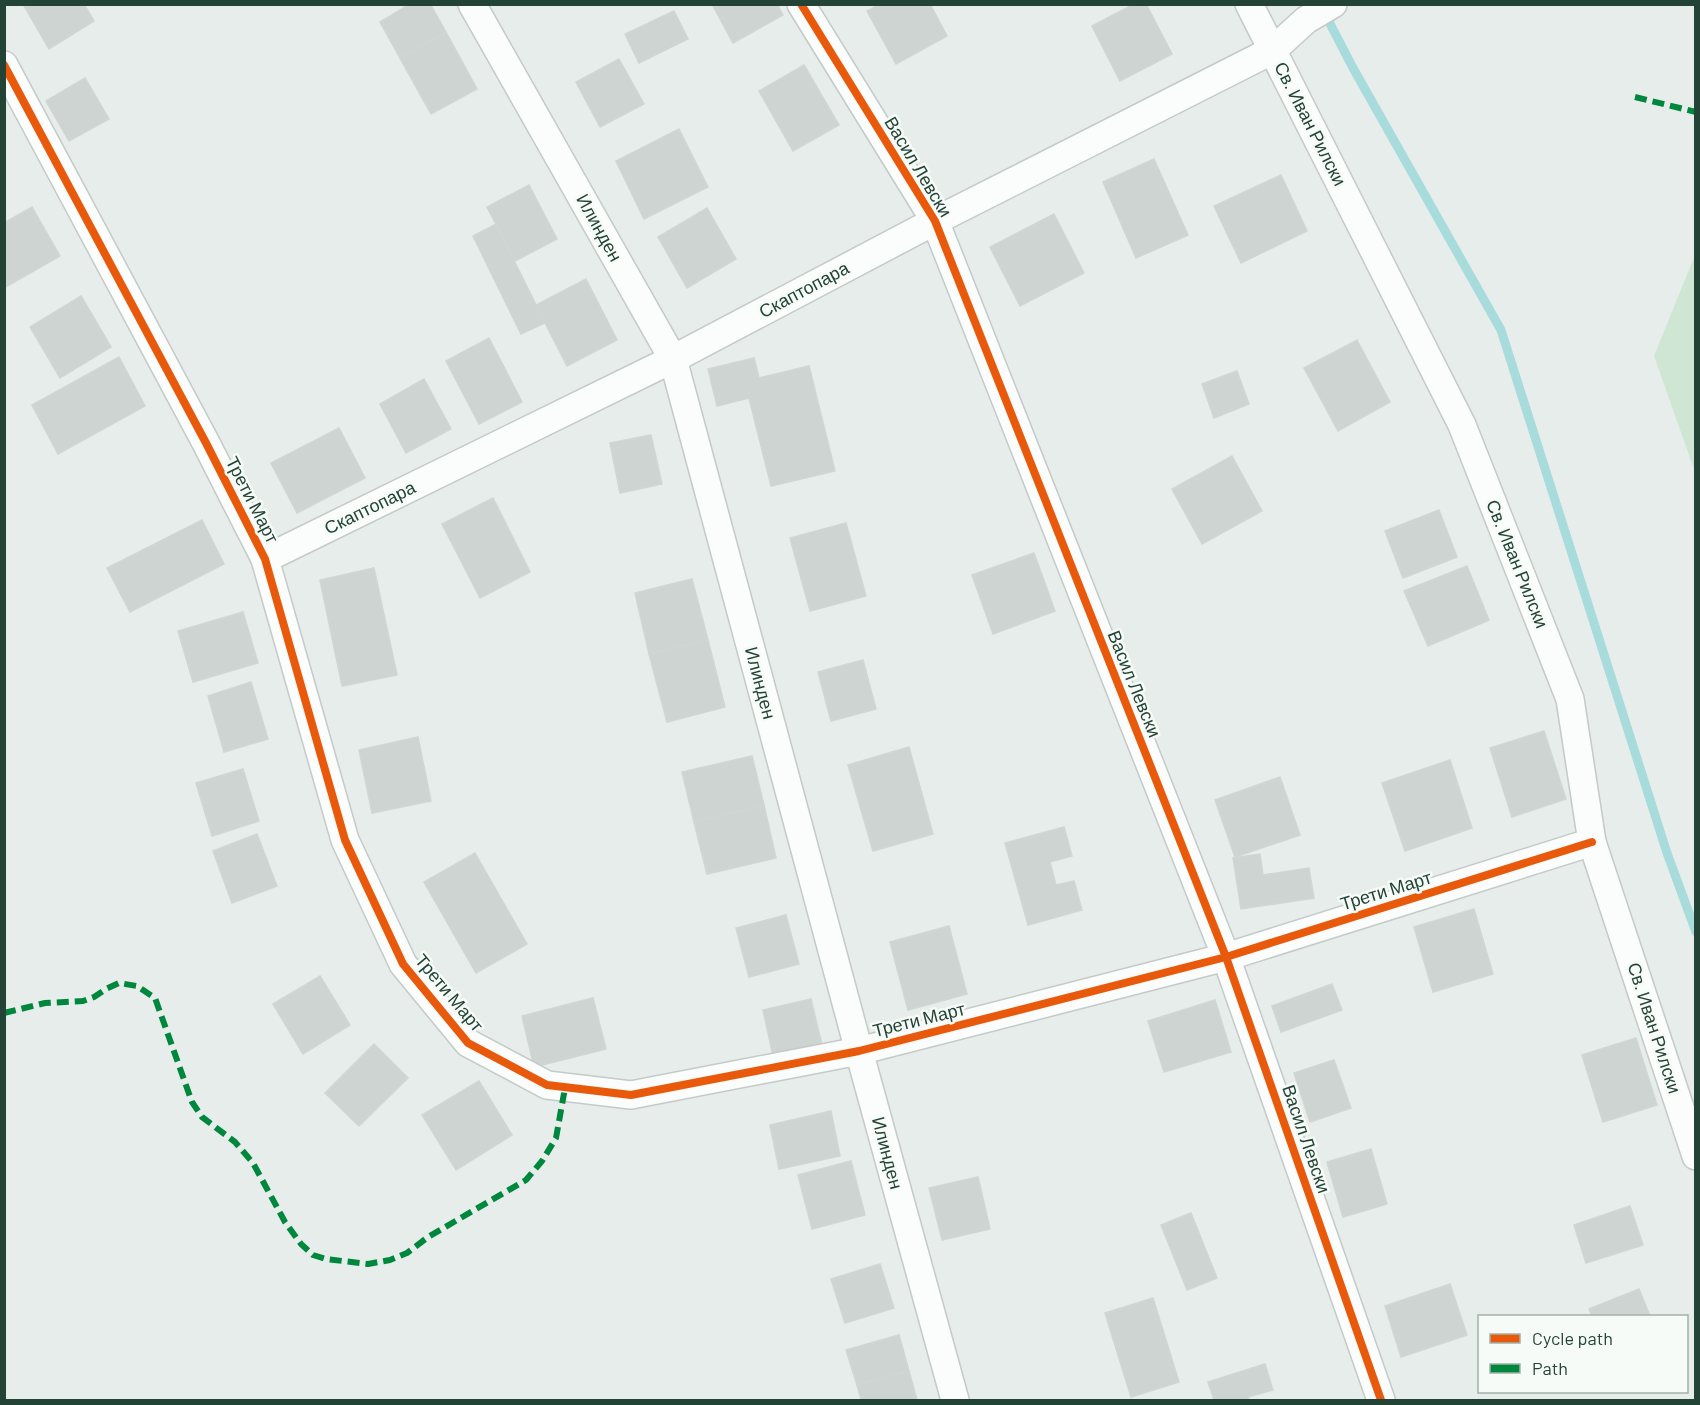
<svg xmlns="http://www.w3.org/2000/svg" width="1700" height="1405" font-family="Barlow,sans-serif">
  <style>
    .green { fill: #d0e6d5 }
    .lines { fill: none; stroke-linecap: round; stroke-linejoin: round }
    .stream { stroke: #a7dbdc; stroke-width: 9 }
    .building { fill: #ced4d1; stroke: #d0d6d3; stroke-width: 1.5 }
    .street-casing { stroke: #c4cac7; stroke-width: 30 }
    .street { stroke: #fbfcfc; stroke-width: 27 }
    .quiet { stroke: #00873e; stroke-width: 6; stroke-dasharray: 12 6; stroke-linecap: butt }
    .cycleway-casing { stroke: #f7fbf8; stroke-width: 11 }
    .cycleway { stroke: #e8590c; stroke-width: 8 }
    .labels { text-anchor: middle; stroke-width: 5; stroke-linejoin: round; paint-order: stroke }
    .street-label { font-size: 18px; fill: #234337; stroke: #f7fbf8 }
  </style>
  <rect width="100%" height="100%" fill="#e7edea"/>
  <path class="green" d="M1695 255V472L1654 356Z"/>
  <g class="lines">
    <path class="stream" d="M1324 12 1353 68 1501 330 1667 853 1696 932"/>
  </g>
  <g class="building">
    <path d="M23 4H84L94 21 49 49Z"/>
    <path d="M410 4H430L446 32 400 58 380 22Z"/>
    <path d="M712 4H777L783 15 733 43Z"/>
    <path d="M880 4H930L947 36 896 64 867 11Z"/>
    <path d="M1134 4H1146L1172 54 1120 81 1092 26Z"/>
    <path d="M674 11 688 39 639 63 625 34Z"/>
    <path d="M446 32 477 89 431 114 400 58Z"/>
    <path d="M619 59 644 104 600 127 576 82Z"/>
    <path d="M804 65 839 125 793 151 759 91Z"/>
    <path d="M85 78 109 119 69 141 46 101Z"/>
    <path d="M679 129 708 187 644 219 616 161Z"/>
    <path d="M1154 159 1188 235 1136 258 1103 182Z"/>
    <path d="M1281 175 1307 231 1241 263 1214 206Z"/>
    <path d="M529 185 557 239 515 261 487 207Z"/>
    <path d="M32 207 60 256 4 288V223Z"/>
    <path d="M707 208 736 259 687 288 658 237Z"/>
    <path d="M1054 214 1084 273 1020 306 990 247Z"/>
    <path d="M496 224 545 323 521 334 473 236Z"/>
    <path d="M586 279 617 340 567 366 536 305Z"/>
    <path d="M81 296 111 347 60 378 30 327Z"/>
    <path d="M489 338 522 402 479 424 446 361Z"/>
    <path d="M1357 340 1390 402 1338 431 1304 368Z"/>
    <path d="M119 357 145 406 58 454 32 405Z"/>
    <path d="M754 358 759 378 809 366 835 471 771 486 749 398 717 406 708 369Z"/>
    <path d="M1237 371 1249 404 1214 418 1202 384Z"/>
    <path d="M424 379 451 429 406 453 380 404Z"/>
    <path d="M339 428 365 478 297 513 271 463Z"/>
    <path d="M651 435 662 484 620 493 610 443Z"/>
    <path d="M1232 456 1262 511 1202 544 1172 489Z"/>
    <path d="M493 498 530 572 480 598 442 524Z"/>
    <path d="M1439 510 1457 557 1403 578 1385 531Z"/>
    <path d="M202 520 224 564 130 612 107 568Z"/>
    <path d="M846 523 866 596 810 611 790 538Z"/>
    <path d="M1034 553 1055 611 993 634 972 575Z"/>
    <path d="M1467 566 1489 620 1428 646 1404 591Z"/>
    <path d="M374 568 397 675 342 686 320 580Z"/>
    <path d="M692 579 708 640 649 654 635 593Z"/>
    <path d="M243 612 258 663 193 682 178 631Z"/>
    <path d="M708 640 725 707 667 722 649 654Z"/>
    <path d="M863 660 876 709 831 721 818 672Z"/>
    <path d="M251 682 268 739 224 752 208 696Z"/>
    <path d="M1544 731 1566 799 1512 817 1490 748Z"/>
    <path d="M418 737 431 801 372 813 359 750Z"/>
    <path d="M909 747 933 834 873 851 848 765Z"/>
    <path d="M752 756 764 805 694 822 682 772Z"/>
    <path d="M1450 760 1472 828 1405 851 1382 783Z"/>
    <path d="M243 769 259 821 212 836 196 783Z"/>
    <path d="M1280 777 1300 835 1235 857 1215 800Z"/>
    <path d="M764 805 776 858 707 874 694 822Z"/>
    <path d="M1064 827 1072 856 1050 862 1056 885 1074 881 1082 910 1028 925 1005 843Z"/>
    <path d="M257 834 277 886 232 903 213 851Z"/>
    <path d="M475 853 527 944 476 973 424 882Z"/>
    <path d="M1260 854 1263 875 1309 868 1314 898 1241 909 1233 858Z"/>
    <path d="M1474 909 1493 974 1433 992 1414 927Z"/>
    <path d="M786 915 799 964 749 977 736 928Z"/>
    <path d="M949 926 967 994 908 1010 890 942Z"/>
    <path d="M320 976 350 1025 303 1054 273 1004Z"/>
    <path d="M1332 984 1342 1010 1281 1032 1272 1006Z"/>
    <path d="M593 998 606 1049 534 1067 522 1016Z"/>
    <path d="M811 999 822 1045 773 1056 763 1010Z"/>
    <path d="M1215 1000 1231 1052 1164 1072 1148 1021Z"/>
    <path d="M1636 1038 1657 1105 1603 1122 1582 1055Z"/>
    <path d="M374 1044 408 1078 359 1126 325 1093Z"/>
    <path d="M1334 1060 1351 1108 1310 1122 1294 1073Z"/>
    <path d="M479 1081 512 1135 456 1170 422 1115Z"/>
    <path d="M831 1111 840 1156 779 1169 770 1125Z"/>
    <path d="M1371 1149 1387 1204 1343 1217 1327 1162Z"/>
    <path d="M851 1161 865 1215 812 1229 798 1175Z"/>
    <path d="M978 1177 990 1229 942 1240 929 1188Z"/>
    <path d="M1630 1206 1643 1245 1586 1263 1574 1225Z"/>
    <path d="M1191 1213 1217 1278 1187 1290 1161 1225Z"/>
    <path d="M880 1264 894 1308 845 1323 831 1279Z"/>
    <path d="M1450 1284 1467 1335 1401 1357 1385 1306Z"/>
    <path d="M1639 1289 1650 1316H1592L1589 1309Z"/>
    <path d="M1153 1298 1179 1382 1131 1397 1105 1313Z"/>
    <path d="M899 1335 909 1371 857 1385 846 1350Z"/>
    <path d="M1265 1364 1273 1390 1248 1397 1249 1400H1214L1208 1382Z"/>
    <path d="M909 1371 917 1400H861L857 1385Z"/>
  </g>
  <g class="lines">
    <g class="street-casing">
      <g id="street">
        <path d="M472 4 673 359 859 1051 955 1400"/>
        <path d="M801 4 935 221 1226 957 1381 1400"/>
        <path d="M1249 4 1462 425 1570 699 1592 842 1696 1156"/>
        <path d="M4 65 206 443 265 559 345 840 403 964 468 1043 547 1085 631 1095 859 1051 1226 957 1592 842"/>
        <path d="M265 559 673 359 935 221 1273 50 1306 20 1333 4"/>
      </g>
    </g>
    <use href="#street" class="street"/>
    <g class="quiet">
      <path d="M1635 97 1696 112"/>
      <path d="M4 1013 45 1003 83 1001 94 997 106 989 119 983 137 986 155 998 192 1102 202 1117 235 1142 253 1163 285 1222 301 1244 313 1255 326 1259 368 1264 390 1260 407 1253 428 1237 526 1180 542 1161 556 1138 565 1088"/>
    </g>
    <g class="cycleway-casing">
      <g id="cycleway">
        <path d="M801 4 935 221 1226 957 1381 1400"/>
        <path d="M4 65 206 443 265 559 345 840 403 964 468 1043 547 1085 631 1095 859 1051 1226 957 1592 842"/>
      </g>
    </g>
    <use href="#cycleway" class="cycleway"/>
  </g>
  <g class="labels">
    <g class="street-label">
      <text transform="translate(1310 124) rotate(63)" y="6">Св. Иван Рилски</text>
      <text transform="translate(918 167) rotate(59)" y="6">Васил Левски</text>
      <text transform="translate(599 228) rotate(61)" y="6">Илинден</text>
      <text transform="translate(804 290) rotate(-28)" y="6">Скаптопара</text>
      <text transform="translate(252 500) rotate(63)" y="6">Трети Март</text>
      <text transform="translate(370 508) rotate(-26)" y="6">Скаптопара</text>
      <text transform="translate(1517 564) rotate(68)" y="6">Св. Иван Рилски</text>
      <text transform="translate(760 683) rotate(75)" y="6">Илинден</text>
      <text transform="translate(1134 684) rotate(68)" y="6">Васил Левски</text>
      <text transform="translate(1386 891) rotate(-17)" y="6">Трети Март</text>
      <text transform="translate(449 993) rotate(50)" y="6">Трети Март</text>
      <text transform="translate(919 1020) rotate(-14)" y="6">Трети Март</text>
      <text transform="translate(1654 1028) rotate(72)" y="6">Св. Иван Рилски</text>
      <text transform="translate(1306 1139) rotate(71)" y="6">Васил Левски</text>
      <text transform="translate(887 1153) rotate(75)" y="6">Илинден</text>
    </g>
  </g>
  <rect width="1700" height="1405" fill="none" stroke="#234337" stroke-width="12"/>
  <rect x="1478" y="1315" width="210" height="78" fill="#f7fbf8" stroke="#a2b1ab" stroke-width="1.5"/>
  <rect x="1490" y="1334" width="30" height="9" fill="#e8590c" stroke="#a2b1ab" stroke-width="1.5"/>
  <text x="1532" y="1345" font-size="18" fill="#234337">Cycle path</text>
  <rect x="1490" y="1364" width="30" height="9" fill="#00873e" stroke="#a2b1ab" stroke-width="1.5"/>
  <text x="1532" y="1375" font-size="18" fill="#234337">Path</text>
</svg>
